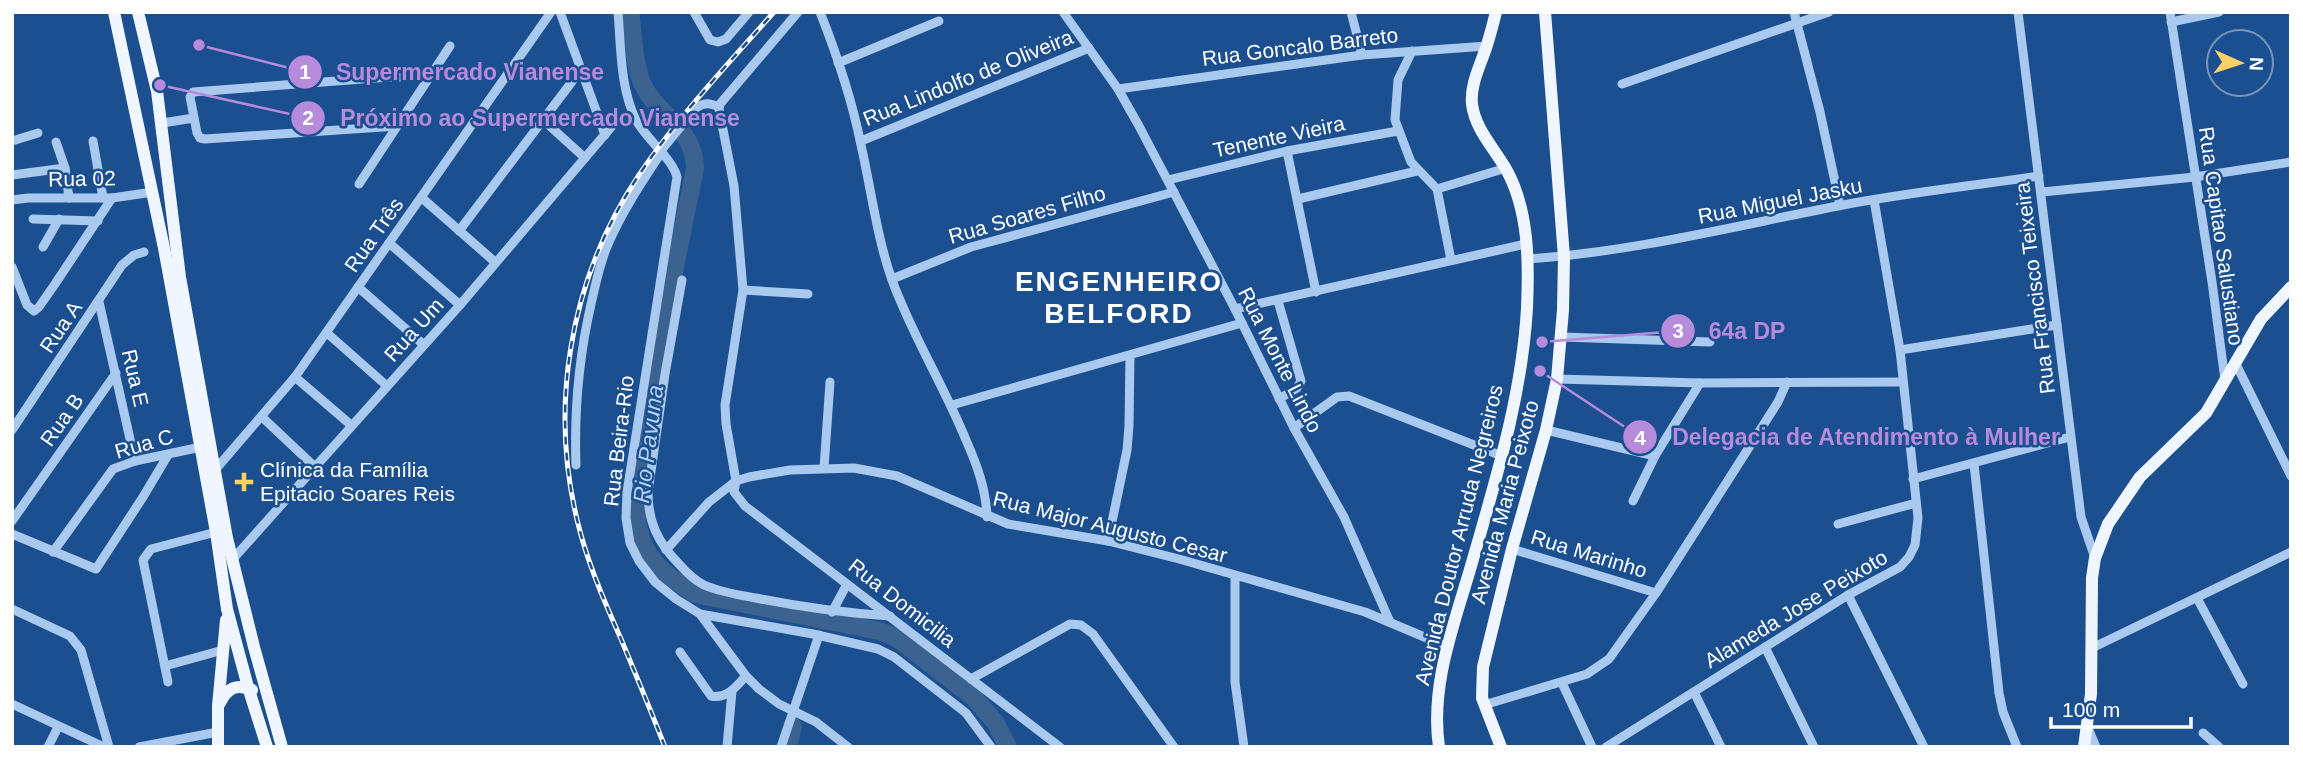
<svg xmlns="http://www.w3.org/2000/svg" width="2303" height="759" font-family="Arial,sans-serif">
  <style>
    .lines { fill: none; stroke-linecap: round; stroke-linejoin: round }
    .river { stroke: #3c6290; stroke-width: 18 }
    .minor { stroke: #a9c9ee; stroke-width: 9 }
    .major { stroke: #f0f6ff; stroke-width: 12 }
    .rail-casing { stroke: #fff; stroke-width: 5 }
    .rail { stroke: #1b4f8f; stroke-width: 2.5; stroke-dasharray: 8; stroke-linecap: butt }
    .poi-dot { fill: #ffd166; stroke: #1b4f8f; stroke-width: 2.5 }
    .labels { text-anchor: middle; stroke-width: 5; stroke-linejoin: round; paint-order: stroke }
    .street-label { font-size: 21px; fill: #fff; stroke: #1b4f8f }
    .poi-label { font-size: 21px; fill: #fff; stroke: #1b4f8f; text-anchor: start }
    .water-label { font-size: 23px; font-style: italic; fill: #b5d3f5; stroke: #1b4f8f }
    .district-label { font-size: 28px; font-weight: bold; letter-spacing: 2px; fill: #fff; stroke: #1b4f8f }
    .leader { fill: none; stroke: #b68bdc; stroke-width: 2.5 }
    .callout-dot { fill: #b68bdc; stroke: #1b4f8f; stroke-width: 2.5 }
    .mark-label { font-size: 21px; text-anchor: middle; font-weight: bold; fill: #fff }
    .callout-label { font-size: 23px; text-anchor: middle; font-weight: bold; fill: #b68bdc; stroke: #1b4f8f; stroke-width: 5; stroke-linejoin: round; paint-order: stroke }
  </style>
  <rect width="100%" height="100%" fill="#1b4f8f"/>
  <g class="lines">
    <g class="river">
      <path d="M630 12C634 35 633 61 642 83 656 115 696 129 695 169 676 260 658 350 646 442 642 472 631 508 641 538 649 564 673 580 695 594L879 631 895 637 974 698 995 722 1008 747"/>
      <path d="M788 747 793 726"/>
    </g>
    <g class="minor">
      <path d="M560 12 605 135"/>
      <path d="M618 12C621 47 620 88 636 120 647 140 672 158 677 177L627 492 626 518 630 543 639 561 655 582 676 599 700 614 813 634 878 649 894 657 966 713 991 747"/>
      <path d="M694 12 710 40 718 42 726 39 749 12"/>
      <path d="M798 12 720 104 719 109 734 186 743 290 725 405 726 424 736 481 734 492 745 506 1060 747"/>
      <path d="M820 12C837 55 852 100 861 145 871 189 877 238 892 280 912 335 944 386 966 440 977 465 986 489 987 517"/>
      <path d="M1063 12 1118 89 1139 126 1235 309 1294 428 1344 517 1390 622"/>
      <path d="M1351 12 1362 55"/>
      <path d="M1794 12 1820 112 1840 205"/>
      <path d="M2018 12 2081 517 2095 558"/>
      <path d="M2170 12 2212 282 2225 380"/>
      <path d="M2171 22 2219 12"/>
      <path d="M1412 51 1398 80 1395 120 1411 162 1437 189 1451 260"/>
      <path d="M838 63 939 21"/>
      <path d="M1622 84 1829 12"/>
      <path d="M1118 89 1362 55 1487 46"/>
      <path d="M542 119 585 158"/>
      <path d="M162 123 194 118"/>
      <path d="M397 126 205 139 200 138 197 133 190 97 193 92 389 77H429"/>
      <path d="M12 141 38 133"/>
      <path d="M93 141 103 198"/>
      <path d="M861 141 1089 48"/>
      <path d="M56 142 65 168 69 198"/>
      <path d="M1287 151 1316 292"/>
      <path d="M660 152 696 108C705 102 710 103 719 107"/>
      <path d="M12 175 65 168"/>
      <path d="M1168 180 1287 151 1398 131"/>
      <path d="M359 184 450 46"/>
      <path d="M1437 189 1506 168"/>
      <path d="M2042 192 2195 177 2291 162"/>
      <path d="M422 198 495 262"/>
      <path d="M1298 199 1417 171"/>
      <path d="M12 200 28 198H112L153 192"/>
      <path d="M33 219 98 221"/>
      <path d="M459 231 580 71"/>
      <path d="M389 243 460 305"/>
      <path d="M43 247 59 219"/>
      <path d="M1527 259C1633 252 1735 226 1838 206 1904 193 1972 186 2039 176"/>
      <path d="M12 267 27 305 34 311 39 307 55 284 112 198"/>
      <path d="M892 279 971 247 1174 192"/>
      <path d="M682 280 665 374 648 492C648 522 658 543 679 564 686 572 694 580 704 585 720 592 739 595 756 598 800 607 845 613 890 616"/>
      <path d="M358 287 424 345"/>
      <path d="M743 290 808 294"/>
      <path d="M1278 301 1301 381 1297 388 1279 399"/>
      <path d="M99 302 135 461"/>
      <path d="M1235 309 1526 244"/>
      <path d="M327 333 387 386"/>
      <path d="M1562 337 1710 342"/>
      <path d="M1900 350 2057 325"/>
      <path d="M2235 362 2291 476"/>
      <path d="M295 377 351 425"/>
      <path d="M1557 379 1700 383 1902 382"/>
      <path d="M952 405 1242 323"/>
      <path d="M262 417 315 467"/>
      <path d="M1294 428 1337 397 1349 396 1502 456"/>
      <path d="M12 430 122 265 134 255 144 252"/>
      <path d="M1546 430 1655 456"/>
      <path d="M1974 464 1999 693 2003 712 2017 747"/>
      <path d="M576 465C574 410 579 357 591 304 596 283 600 261 609 242 623 210 642 182 661 153"/>
      <path d="M824 468 830 382"/>
      <path d="M215 470 295 377 551 12"/>
      <path d="M1913 479 2070 437"/>
      <path d="M1633 501 1655 456 1700 383"/>
      <path d="M12 521 116 373"/>
      <path d="M1838 524 1916 503"/>
      <path d="M12 534 96 569 143 497 168 455"/>
      <path d="M1108 541 1127 450 1129 426 1130 356"/>
      <path d="M1512 549 1656 593"/>
      <path d="M666 550 709 502 736 481 749 477 790 470 854 468 897 476 1008 524 1108 541 1179 559 1365 612 1448 647"/>
      <path d="M53 552 113 469 135 461 201 447"/>
      <path d="M232 560 460 305 618 119"/>
      <path d="M1235 576V682L1244 747"/>
      <path d="M1848 595 1924 747"/>
      <path d="M2197 598 2243 684"/>
      <path d="M12 609 70 636 81 650 109 747"/>
      <path d="M832 612 847 584"/>
      <path d="M700 614 746 676 759 689 779 704 816 722 848 747"/>
      <path d="M1765 647 1814 747"/>
      <path d="M2092 648 2291 552"/>
      <path d="M680 652 711 696C727 699 736 687 746 676"/>
      <path d="M165 666 223 650"/>
      <path d="M971 679 1070 624 1081 625 1093 634 1174 747"/>
      <path d="M168 682 143 560 151 549 216 532"/>
      <path d="M1562 683 1592 747"/>
      <path d="M1694 692 1721 747"/>
      <path d="M12 704 104 747"/>
      <path d="M1484 705 1587 674 1609 659 1656 593 1778 402 1787 382"/>
      <path d="M2088 728 2096 747"/>
      <path d="M2203 733 2219 747"/>
      <path d="M48 747 58 727"/>
      <path d="M139 747 218 732"/>
      <path d="M727 747 732 691"/>
      <path d="M781 747 819 635"/>
      <path d="M1606 747 1848 595 1900 567 1909 557 1915 545 1918 518 1900 350 1874 200"/>
    </g>
    <g class="major">
      <path d="M114 12 164 248 216 532 227 609 248 687 267 747"/>
      <path d="M138 12 157 91 180 277 227 538 254 647 282 747"/>
      <path d="M220 703C227 688 237 683 252 690"/>
      <path d="M218 747V706L226 620"/>
      <path d="M1439 747C1430 685 1454 625 1471 566 1495 482 1522 397 1527 308 1529 262 1529 210 1506 169 1494 148 1475 129 1472 104 1470 85 1480 66 1486 48 1490 36 1493 24 1496 12"/>
      <path d="M1501 747 1482 698 1483 667 1512 549 1546 430 1557 379 1563 310 1564 257 1545 12"/>
      <path d="M2084 747 2091 694 2092 578 2095 558 2108 524 2140 477 2206 413 2261 319 2291 287"/>
    </g>
    <g class="rail-casing">
      <path id="rail" d="M665 747C651 711 636 675 621 639 606 605 591 571 581 535 547 413 568 281 639 175 677 118 728 64 774 12"/>
    </g>
    <use href="#rail" class="rail"/>
  </g>
  <path class="poi-dot" d="M240.5 471.5h7v7h7v7h-7v7h-7v-7h-7v-7h7z"/>
  <g class="labels">
    <g class="street-label">
      <text transform="translate(1300 47) rotate(-7)" y="7">Rua Goncalo Barreto</text>
      <text transform="translate(968 78) rotate(-22)" y="7">Rua Lindolfo de Oliveira</text>
      <text transform="translate(1279 137) rotate(-12)" y="7">Tenente Vieira</text>
      <text transform="translate(82 179) rotate(-1)" y="7">Rua 02</text>
      <text transform="translate(1780 201) rotate(-11)" y="7">Rua Miguel Jasku</text>
      <text transform="translate(1027 215) rotate(-16)" y="7">Rua Soares Filho</text>
      <text transform="translate(374 235) rotate(-55)" y="7">Rua Três</text>
      <text transform="translate(2221 236) rotate(82)" y="7">Rua Capitao Salustiano</text>
      <text transform="translate(2035 288) rotate(-97)" y="7">Rua Francisco Teixeira</text>
      <text transform="translate(61 327) rotate(-56)" y="7">Rua A</text>
      <text transform="translate(414 330) rotate(-48)" y="7">Rua Um</text>
      <text transform="translate(1280 360) rotate(63)" y="7">Rua Monte Lindo</text>
      <text transform="translate(135 378) rotate(77)" y="7">Rua E</text>
      <text transform="translate(62 420) rotate(-55)" y="7">Rua B</text>
      <text transform="translate(619 441) rotate(-83)" y="7">Rua Beira-Rio</text>
      <text transform="translate(144 444) rotate(-16)" y="7">Rua C</text>
      <text transform="translate(1505 502) rotate(-75)" y="7">Avenida Maria Peixoto</text>
      <text transform="translate(1110 527) rotate(14)" y="7">Rua Major Augusto Cesar</text>
      <text transform="translate(1459 535) rotate(-76)" y="7">Avenida Doutor Arruda Negreiros</text>
      <text transform="translate(1589 554) rotate(17)" y="7">Rua Marinho</text>
      <text transform="translate(902 603) rotate(38)" y="7">Rua Domicilia</text>
      <text transform="translate(1796 609) rotate(-31)" y="7">Alameda Jose Peixoto</text>
    </g>
    <g class="poi-label">
      <text x="260" y="477">Clínica da Família<tspan x="260" dy="24">Epitacio Soares Reis</tspan></text>
    </g>
    <g class="water-label">
      <text transform="translate(648 444) rotate(-83)" y="8">Rio Pavuna</text>
    </g>
    <g class="district-label">
      <text x="1119" y="291">ENGENHEIRO<tspan x="1119" dy="32">BELFORD</tspan></text>
    </g>
  </g>
  <path class="leader" d="M199 45L305 72M160 85L308 118M1542 342L1678 331M1540 371L1640 437"/>
  <g class="callout-dot">
    <circle cx="199" cy="45" r="7"/>
    <circle cx="160" cy="85" r="7"/>
    <circle cx="1542" cy="342" r="7"/>
    <circle cx="1540" cy="371" r="7"/>
    <circle cx="305" cy="72" r="18"/>
    <circle cx="308" cy="118" r="18"/>
    <circle cx="1678" cy="331" r="18"/>
    <circle cx="1640" cy="437" r="18"/>
  </g>
  <g class="mark-label">
    <text x="305" y="79">1</text>
    <text x="308" y="125">2</text>
    <text x="1678" y="338">3</text>
    <text x="1640" y="445">4</text>
  </g>
  <g class="callout-label">
    <text x="470" y="80">Supermercado Vianense</text>
    <text x="540" y="126">Próximo ao Supermercado Vianense</text>
    <text x="1747" y="339">64a DP</text>
    <text x="1866" y="445">Delegacia de Atendimento à Mulher</text>
  </g>
  <rect width="2303" height="759" fill="none" stroke="#ffffff" stroke-width="28"/>
  <g transform="translate(2240 63) rotate(93)"><circle r="33" fill="#1b4f8f" stroke="#7695bc" stroke-width="2"/>
  <path d="M0-5L12 26L0 18L-12 26Z" fill="#ffd166"/>
  <text y="-10" font-size="19" font-weight="bold" text-anchor="middle" fill="#ffffff">N</text>
  </g>
  <path d="M2051 717v10h140v-10" fill="none" stroke="#ffffff" stroke-width="3.5"/>
  <text x="2062" y="717" font-size="21" fill="#ffffff" stroke="#1b4f8f" stroke-width="5" paint-order="stroke">100 m</text>
</svg>
